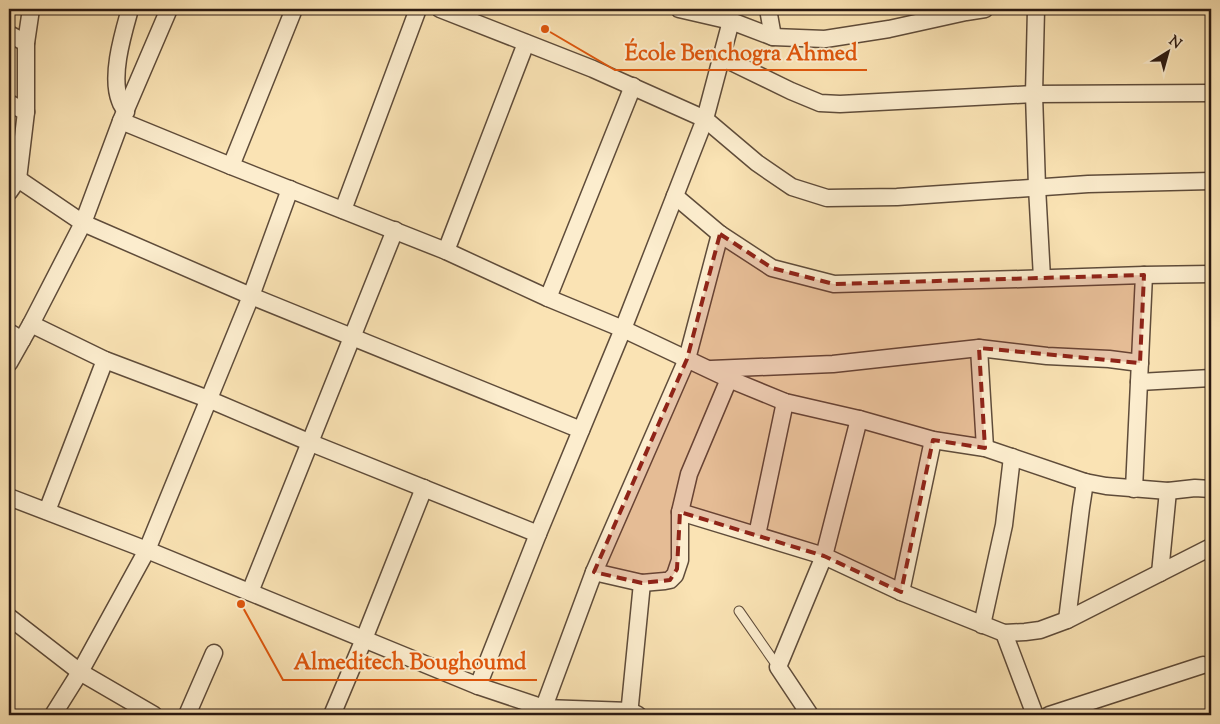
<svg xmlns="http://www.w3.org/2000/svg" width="1220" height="724" font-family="'Sorts Mill Goudy',serif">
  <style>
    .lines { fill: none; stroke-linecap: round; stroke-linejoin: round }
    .service-casing { stroke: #5f4c3a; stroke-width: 11 }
    .minor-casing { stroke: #5f4c3a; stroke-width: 19 }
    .service { stroke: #fcedce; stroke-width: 9 }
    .minor { stroke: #fcedce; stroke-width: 16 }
    .marked { fill: #8f2418; fill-opacity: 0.2; stroke: #8f2418; stroke-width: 4; stroke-dasharray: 10 6; stroke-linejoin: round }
    .leader { fill: none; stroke: #df560c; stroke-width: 2 }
    .callout-dot { fill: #df560c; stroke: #fcedce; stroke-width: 2 }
    .callout-label { font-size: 22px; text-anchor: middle; font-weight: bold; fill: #df560c; stroke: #fcedce; stroke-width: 4; stroke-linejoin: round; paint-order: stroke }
  </style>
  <rect width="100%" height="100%" fill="#fae3b4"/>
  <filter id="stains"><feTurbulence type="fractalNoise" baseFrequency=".004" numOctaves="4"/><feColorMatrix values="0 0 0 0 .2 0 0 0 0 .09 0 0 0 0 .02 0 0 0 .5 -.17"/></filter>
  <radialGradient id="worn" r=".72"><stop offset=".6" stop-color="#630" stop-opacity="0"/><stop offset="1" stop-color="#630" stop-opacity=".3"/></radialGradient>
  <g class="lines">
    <g class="service-casing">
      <path id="service" d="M739 611 778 667"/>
    </g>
    <g class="minor-casing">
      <g id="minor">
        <path d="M440 9 593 69 705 119 757 163 792 187 827 198 897 197 1088 184 1211 181"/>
        <path d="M679 9 731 21 773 37 825 39 889 29 966 12 985 9"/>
        <path d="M768 9 773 37"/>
        <path d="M1036 9 1034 94 1037 187 1042 278"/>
        <path d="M9 34 26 43"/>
        <path d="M721 57 791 91 820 103 840 104 1034 94 1211 93"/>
        <path d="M9 103 26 112"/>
        <path d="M126 112C124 108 121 105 120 101 110 76 123 34 130 9"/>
        <path d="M121 121 231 166 446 251 548 298 623 329 729 379 785 402 859 419 933 440 985 448 1085 482 1106 486 1168 491 1195 488 1211 489"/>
        <path d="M231 166 294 9"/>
        <path d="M9 173 18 179 83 223 251 296 581 430"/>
        <path d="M9 192 18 179 26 112V43L31 9"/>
        <path d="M675 196 720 234 772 268 834 284 1021 279 1144 275 1211 274"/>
        <path d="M343 210 418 9"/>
        <path d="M446 251 526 43"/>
        <path d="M548 298 633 86"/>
        <path d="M31 324 105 360 208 399 311 443 538 534"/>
        <path d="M9 332 22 340"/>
        <path d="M979 348 985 448"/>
        <path d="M9 363 31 324 83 223 121 121 169 9"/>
        <path d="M711 369 833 364 979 348 1047 356 1109 359 1140 363"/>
        <path d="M1139 382 1211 378"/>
        <path d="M1134 489 1144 275"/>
        <path d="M9 497 147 550 478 686 544 708 630 711 638 715"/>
        <path d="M47 511 105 360"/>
        <path d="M680 512 824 556 901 592 1004 633 1025 632 1040 630 1067 620 1211 547"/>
        <path d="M757 535 785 402"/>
        <path d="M594 572 642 583 665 581 670 580 675 575 680 560V512L689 474 729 379"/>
        <path d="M1160 573 1168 491"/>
        <path d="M250 592 395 230"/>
        <path d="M901 592 933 440"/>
        <path d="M9 617 80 672 154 715"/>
        <path d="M1067 620 1081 508 1085 482"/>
        <path d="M982 625 1004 525 1012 457"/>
        <path d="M1004 633 1035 715"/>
        <path d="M478 686 538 534 623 329 705 119 731 21 723 9"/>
        <path d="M53 715 80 672 147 550 251 296 290 189"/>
        <path d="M187 715 214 653"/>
        <path d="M332 715 364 639 424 488"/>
        <path d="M541 715 594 572 687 359 720 234"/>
        <path d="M629 715 642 583"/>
        <path d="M810 715 778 667 824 556 859 419"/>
        <path d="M1049 715 1203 665"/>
      </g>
    </g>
    <use href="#service" class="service"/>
    <use href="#minor" class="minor"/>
  </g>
  <path class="marked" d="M720 234 772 268 834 284 1144 275 1140 363 979 348 985 448 933 440 901 592 824 556 680 512 677 569 670 580 642 583 594 572 687 359Z"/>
  <path class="leader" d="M545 29L615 70H867M241 604L283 680H537"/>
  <g class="callout-dot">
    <circle cx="545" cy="29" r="5"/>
    <circle cx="241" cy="604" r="5"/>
  </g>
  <g class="callout-label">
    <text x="741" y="60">École Benchogra Ahmed</text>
    <text x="410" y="669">Almeditech Boughoumd</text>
  </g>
  <rect width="1220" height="724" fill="none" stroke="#fae3b4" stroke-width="30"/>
  <rect x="10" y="10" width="1200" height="704" fill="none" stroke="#2b1a12" stroke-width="2.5"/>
  <rect x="15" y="15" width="1190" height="694" fill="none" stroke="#2b1a12"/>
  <g transform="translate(1168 52) rotate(37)" stroke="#fcedce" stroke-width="4" paint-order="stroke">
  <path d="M0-4L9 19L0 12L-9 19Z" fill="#2b1a12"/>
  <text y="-8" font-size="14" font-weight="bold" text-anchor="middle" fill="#2b1a12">N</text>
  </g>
  <rect width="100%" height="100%" filter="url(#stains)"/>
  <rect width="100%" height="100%" fill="url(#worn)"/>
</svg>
